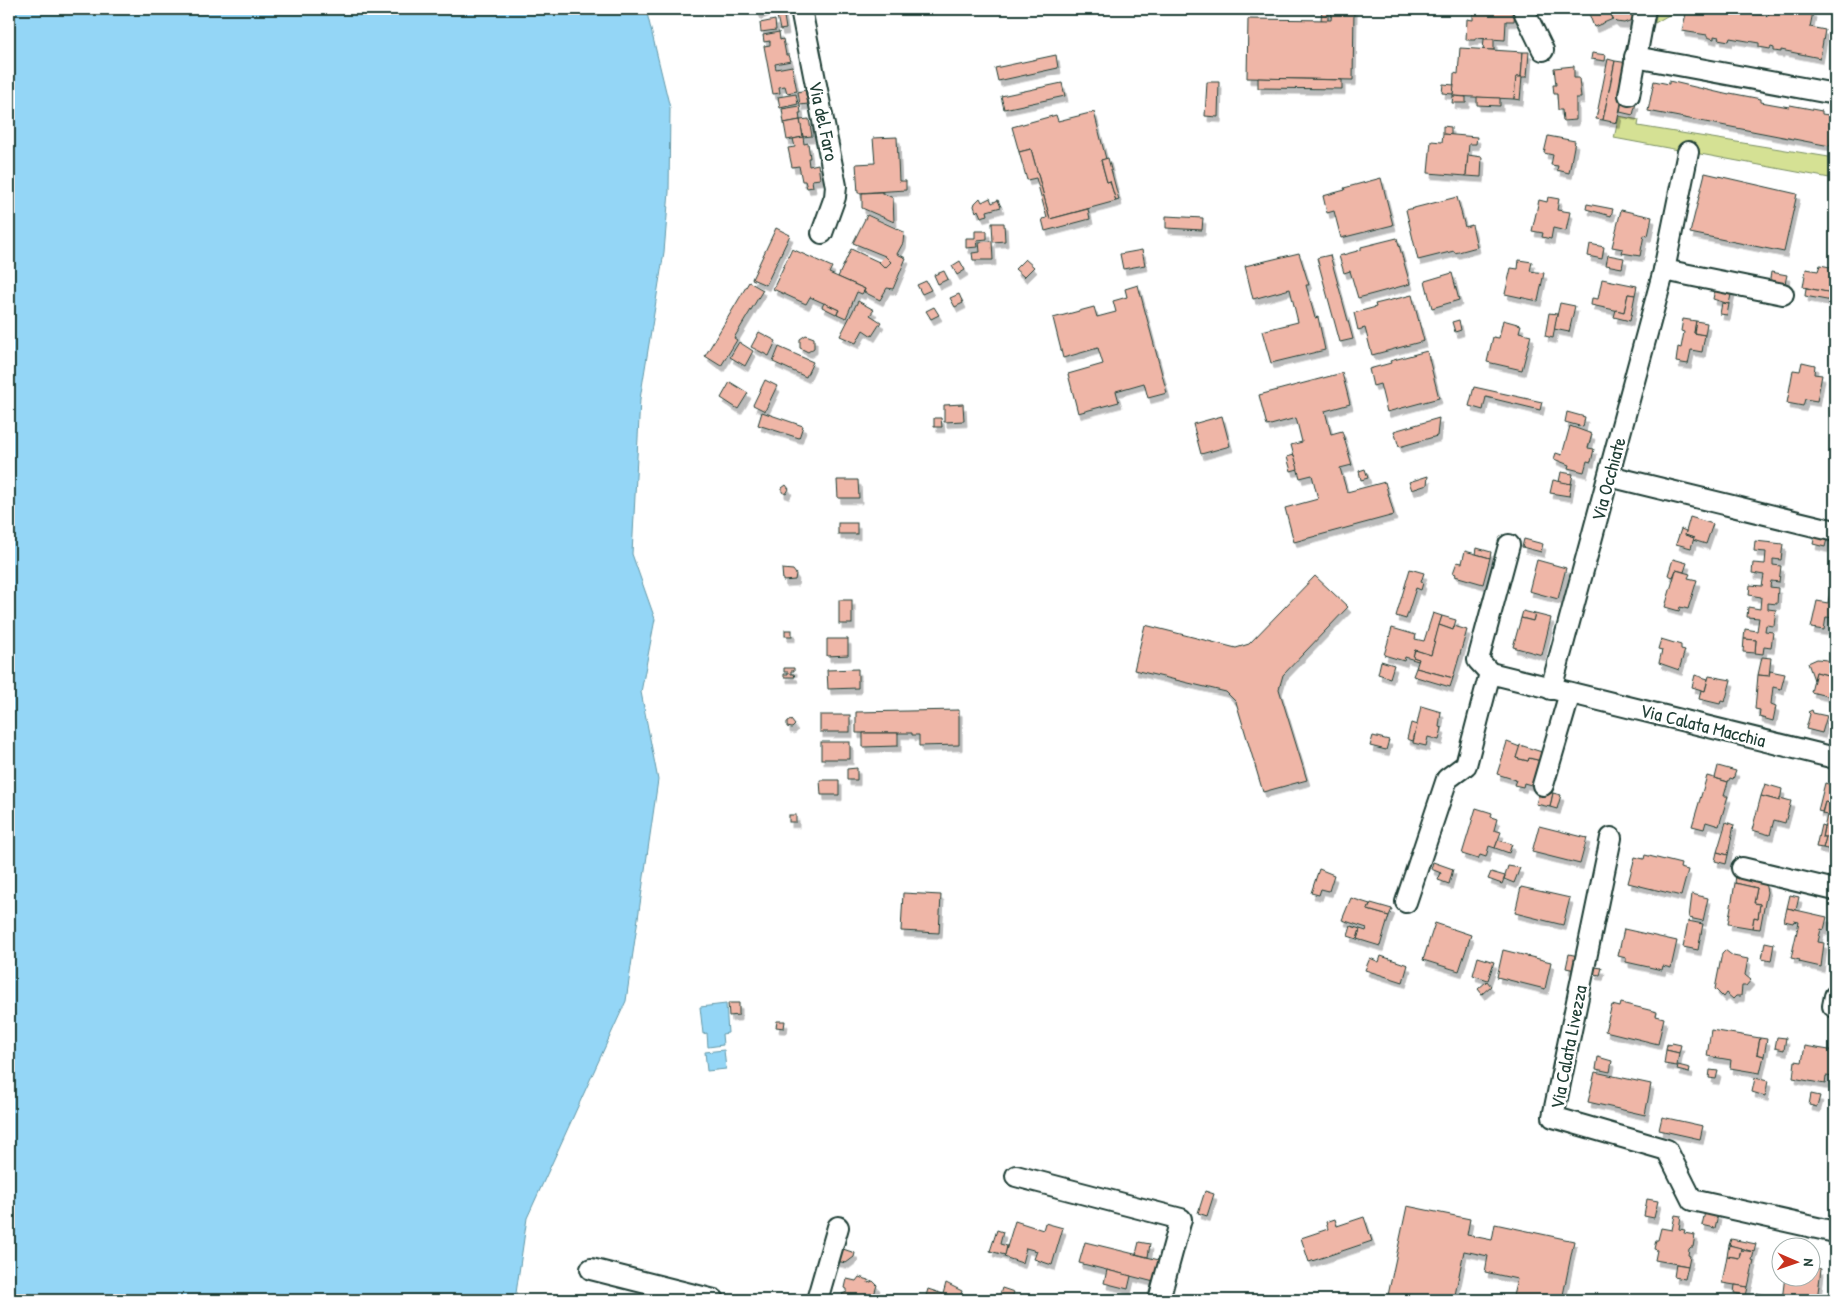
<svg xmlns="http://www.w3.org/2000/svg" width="1844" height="1309" font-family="'Patrick Hand',sans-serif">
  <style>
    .green { fill: #d5e194; stroke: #7a8f64 }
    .water { fill: #94d6f6; stroke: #6599a8 }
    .building { fill: #efb6a7; stroke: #1f3d34; filter: url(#shadow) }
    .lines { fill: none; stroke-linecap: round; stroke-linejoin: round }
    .street-casing { stroke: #1f3d34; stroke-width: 24 }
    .street { stroke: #fff; stroke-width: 20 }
    .labels { text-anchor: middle; stroke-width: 5; stroke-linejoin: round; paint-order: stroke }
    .street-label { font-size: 19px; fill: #1f3d34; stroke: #fff }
  </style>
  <defs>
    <filter id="shadow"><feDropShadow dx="3" dy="5.5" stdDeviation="0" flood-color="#0004"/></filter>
  </defs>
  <rect width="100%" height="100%" fill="#fff"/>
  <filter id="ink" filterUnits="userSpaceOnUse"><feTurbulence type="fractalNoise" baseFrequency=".02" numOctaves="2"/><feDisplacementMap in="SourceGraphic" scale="10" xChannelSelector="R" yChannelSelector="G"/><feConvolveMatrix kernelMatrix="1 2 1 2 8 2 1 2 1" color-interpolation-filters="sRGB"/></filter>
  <g filter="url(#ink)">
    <g class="green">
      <path d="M1657 9H1679L1655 23Z"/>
      <path d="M1619 116 1639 120 1638 126 1835 158V179L1614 138Z"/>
    </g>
    <g class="water">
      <path d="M9 9H646L670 108 669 192 664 252 640 399 632 554 655 619 641 692 658 780 626 1001 527 1218 515 1300H9Z"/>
      <path d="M726 1004 728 1033 722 1034 723 1045 708 1047 707 1033 703 1034 700 1007Z"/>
      <path d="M724 1050 726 1069 707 1071 705 1052Z"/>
    </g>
    <g class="building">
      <path d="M756 9H770L758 14Z"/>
      <path d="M1322 9H1328V21L1321 20Z"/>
      <path d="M1332 9H1354L1353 80 1247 78 1248 19 1331 20Z"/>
      <path d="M1473 9H1515L1514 21H1506L1505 40 1475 38V40H1466L1467 19 1473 20Z"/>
      <path d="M1593 9H1609L1613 19 1594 27 1588 11Z"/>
      <path d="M1609 9H1638V13L1632 20 1624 23 1616 22 1613 19Z"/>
      <path d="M1687 9H1732L1768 16 1770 9H1798L1813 12 1810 27 1825 30 1820 58 1781 50V52L1774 51V48L1771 47 1770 49 1759 47V43L1730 38 1729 41 1718 39 1719 37 1714 36V39L1707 37V35L1682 31Z"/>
      <path d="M783 10 786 29 780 30 776 11Z"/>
      <path d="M775 20 776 30 761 32 760 23Z"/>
      <path d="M779 32 780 40 783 39 786 55H789L791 61 775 64 776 69 792 66 797 91 787 93 785 86 779 87 780 93 773 94 764 46 770 45V41L764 42 763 35Z"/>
      <path d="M1484 39H1494V50H1483Z"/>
      <path d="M1460 48 1523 52 1521 77H1516L1514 99 1453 96 1454 73 1458 74Z"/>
      <path d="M1523 52H1529L1527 77H1521Z"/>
      <path d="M1592 53 1606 55 1605 61 1591 59Z"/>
      <path d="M1056 55 1058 68 998 81 995 68Z"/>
      <path d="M1608 59 1615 61 1603 120 1596 119Z"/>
      <path d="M1615 61 1629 63 1617 123 1603 120Z"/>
      <path d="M1574 66V78H1579L1581 98H1576V120L1563 121 1562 110H1558L1557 94H1554L1553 85H1556L1554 68Z"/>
      <path d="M1516 77H1522L1520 100 1514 99Z"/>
      <path d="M1258 78 1342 80V89L1258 88Z"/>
      <path d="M1654 81 1669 84V81L1729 95 1730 93 1761 99V102L1789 107 1790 105 1822 111V114L1835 116 1830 146 1648 111Z"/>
      <path d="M1207 82H1219L1218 117 1205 116Z"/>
      <path d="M1062 83 1065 96 1004 109 1001 96Z"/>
      <path d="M1443 84 1454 85 1453 94 1442 93Z"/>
      <path d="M805 90 808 104 800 105 798 92Z"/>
      <path d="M796 94 798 104 780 108 778 97Z"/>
      <path d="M1453 96 1466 97V103H1452Z"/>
      <path d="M1477 97 1500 98V106L1477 105Z"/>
      <path d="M1622 100 1636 103 1633 115 1620 112Z"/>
      <path d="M800 106 801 113H799L800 120 784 123 782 109Z"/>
      <path d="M1094 112 1106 159 1101 160 1107 182 1110 181 1116 201 1050 219 1031 149 1019 152 1012 127 1056 115 1058 121Z"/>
      <path d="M809 119 812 136 803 137 800 120Z"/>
      <path d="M800 120 803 137 787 140 784 123Z"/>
      <path d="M1443 126 1451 127V135L1443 134Z"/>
      <path d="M1443 134 1477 137 1476 144H1469L1466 176 1428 173 1431 141 1442 142Z"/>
      <path d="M1548 136 1575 141 1569 173 1557 170 1558 166 1551 165 1553 155 1544 153Z"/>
      <path d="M803 137 804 144 808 143 810 158H808L809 166 818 164 820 179 812 180 813 187 807 188 805 181H802L799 166 792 167 788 148 795 147 793 139Z"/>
      <path d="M897 137 899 181H906V190L858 193 856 164 875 163 873 138Z"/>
      <path d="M1031 149 1050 219 1088 209 1090 219 1045 231 1042 219 1047 218 1036 178 1027 180 1019 152Z"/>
      <path d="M1468 155 1482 157 1481 177 1466 176Z"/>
      <path d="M1108 158 1119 200 1116 201 1110 181 1107 182 1101 160Z"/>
      <path d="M1705 173 1797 194 1784 252 1690 233Z"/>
      <path d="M1381 178 1393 225 1341 238 1334 211 1327 213 1323 196 1345 190 1344 188Z"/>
      <path d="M881 192 893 198 894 222 862 208V193Z"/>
      <path d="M1457 197 1465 227 1472 225 1477 247 1455 253 1454 251 1418 260 1406 210Z"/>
      <path d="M1548 197 1559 199 1557 210 1570 212 1566 231 1553 228 1551 239 1542 237 1543 233 1532 231 1539 200 1547 202Z"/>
      <path d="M980 198 982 202 990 198 992 203 998 200 1001 207 987 211 988 215 981 217 978 210 976 212 974 206 975 203Z"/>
      <path d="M1587 204 1613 209 1611 216 1586 209Z"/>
      <path d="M1621 210 1652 217 1648 236 1644 235 1640 256 1622 253 1623 249 1612 247Z"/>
      <path d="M867 215 904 232 903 243 897 254 906 258 893 289 887 288 880 300 864 292 865 289 838 277 851 249 879 262 885 268 891 262 885 256 853 243Z"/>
      <path d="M1166 216 1203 218 1202 230 1166 228Z"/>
      <path d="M992 223H1004L1005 241 993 242Z"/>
      <path d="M776 228 790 235 766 285 752 279Z"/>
      <path d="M975 231H987V239L977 240 978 247 966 248V238H975Z"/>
      <path d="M1397 238 1410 284 1358 298 1350 271 1344 273 1339 256 1361 250V247Z"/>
      <path d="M992 241 993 260H973L972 253 980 252 979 242Z"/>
      <path d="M1590 244 1604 247 1602 259 1588 256Z"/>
      <path d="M792 249 832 267 829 273 865 289 862 294 857 292 846 318 837 314 839 310 810 297 806 304 773 289Z"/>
      <path d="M1142 250 1145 265 1123 269 1120 254Z"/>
      <path d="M1299 253 1309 285H1306L1315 318 1318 317 1325 350 1271 363 1262 331 1298 322 1290 289 1253 299 1245 266Z"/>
      <path d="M1330 255 1353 339 1340 342 1317 258Z"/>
      <path d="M1608 255 1624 258 1622 268 1606 265Z"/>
      <path d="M885 256 891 262 885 268 879 262Z"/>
      <path d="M1025 259 1034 267 1024 277 1015 269Z"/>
      <path d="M1519 260 1532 262 1530 271 1544 273 1538 301 1505 294 1511 268 1518 269Z"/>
      <path d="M960 261 965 270 957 275 952 266Z"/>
      <path d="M1820 265 1835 268V294L1803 287 1806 269 1818 271Z"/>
      <path d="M944 271 948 279 938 284 934 275Z"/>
      <path d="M1771 272 1787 275 1784 288 1769 285Z"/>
      <path d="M1452 273 1459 300 1432 308 1425 281Z"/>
      <path d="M1602 279 1637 286 1635 295 1628 294 1624 312 1591 305 1592 298 1598 299Z"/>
      <path d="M926 281 931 290 922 294 917 285Z"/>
      <path d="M749 282 763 290 734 338 737 340 721 366 705 356Z"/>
      <path d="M1138 285 1167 393 1148 398 1144 383 1116 391 1119 402 1078 413 1068 374 1103 364 1098 348 1063 358 1053 318 1094 307 1097 317 1116 312 1113 301 1127 297 1125 289Z"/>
      <path d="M1806 288 1833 293 1832 301 1805 296Z"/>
      <path d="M1715 289 1732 290 1729 304 1713 299Z"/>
      <path d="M959 294 963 303 955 307 950 298Z"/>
      <path d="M1628 294 1635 295 1630 321 1614 317 1616 310 1624 312Z"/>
      <path d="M1412 295 1424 341 1372 355 1365 328 1358 330 1354 313 1376 307 1375 304Z"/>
      <path d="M858 301 874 310 870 315 881 322 872 336 863 330 856 343 840 336Z"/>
      <path d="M824 303 839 310 836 314 822 307Z"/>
      <path d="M1560 303 1575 306 1569 332 1554 329Z"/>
      <path d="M1722 303 1729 304 1727 315 1720 314Z"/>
      <path d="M934 307 939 315 931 319 926 311Z"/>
      <path d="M1549 313 1557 314 1553 338 1545 336Z"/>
      <path d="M1683 319 1696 321 1694 333 1705 335 1702 352 1691 350 1688 364 1676 362 1678 347 1681 348 1684 332 1681 331Z"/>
      <path d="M1459 320 1461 330 1455 332 1452 322Z"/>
      <path d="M1503 320 1521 325 1519 332 1531 335 1522 370 1487 362 1493 337 1499 338Z"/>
      <path d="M1696 321 1707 323 1705 335 1694 333Z"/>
      <path d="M759 332 776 341 769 356 751 347Z"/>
      <path d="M806 335 814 338V348L808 352 800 348V339Z"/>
      <path d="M739 342 753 351 745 366 730 357Z"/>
      <path d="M779 347 813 362 806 377 773 362Z"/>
      <path d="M1427 351 1439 398 1387 412 1380 384 1373 386 1369 369 1391 363 1390 361Z"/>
      <path d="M1802 362 1815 365 1814 374 1822 375 1817 401 1805 399 1803 406 1787 403 1793 370 1800 371Z"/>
      <path d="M1342 373 1350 404 1325 411 1331 434 1342 431 1352 465 1340 468 1347 492 1385 482 1394 515 1294 542 1285 508 1318 499 1312 475 1300 478 1291 445 1302 442 1296 418 1267 426 1259 395Z"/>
      <path d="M765 380 777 386 765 411 753 405Z"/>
      <path d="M730 382 748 393 738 409 721 398Z"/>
      <path d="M1474 387 1542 402 1540 410 1486 397 1483 410 1469 406Z"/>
      <path d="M963 404 964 421 944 422V405Z"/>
      <path d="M762 412 803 426 799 438 758 425Z"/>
      <path d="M1567 412 1585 417 1583 427 1565 422Z"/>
      <path d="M1222 416 1230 446 1201 454 1193 424Z"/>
      <path d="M934 418H941L942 427H934Z"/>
      <path d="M1439 418 1437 436 1399 447 1394 431Z"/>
      <path d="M1570 426 1592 434 1588 448 1594 449 1591 462 1587 461 1584 472 1568 468 1569 465 1554 459 1556 453 1562 455Z"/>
      <path d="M1294 455 1298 469 1291 471 1287 457Z"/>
      <path d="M1365 469 1368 478 1361 480 1359 471Z"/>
      <path d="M1561 472 1573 474 1571 484 1559 482Z"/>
      <path d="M1428 476 1427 485 1412 490 1409 482Z"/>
      <path d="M837 480H858L859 498H838Z"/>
      <path d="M1553 480 1571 484 1569 496 1550 493Z"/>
      <path d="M786 485 789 489 786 494 782 492V488Z"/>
      <path d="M1690 517 1713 524 1706 544 1693 540 1694 538 1685 535Z"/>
      <rect x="838" y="523" width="19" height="11"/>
      <path d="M1681 529 1686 531 1685 535 1694 538 1691 548 1676 544Z"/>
      <path d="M1816 532 1828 535 1825 547 1813 544Z"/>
      <path d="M1524 539 1543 544 1541 552 1522 547Z"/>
      <path d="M1755 541 1783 544 1781 560 1773 559V565L1781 566 1779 582 1771 581 1770 587 1778 588 1777 604 1768 603V609L1776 610 1774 626 1766 625 1765 631 1773 632 1771 648 1764 647 1763 654 1755 653 1756 640 1744 639 1745 629 1757 631 1759 618 1747 617 1748 607 1760 609 1761 597 1749 595 1750 585 1762 586 1764 575 1752 573 1753 563 1765 564 1766 552 1754 551Z"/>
      <path d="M1477 548 1491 552 1490 558 1476 554Z"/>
      <path d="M1465 551 1490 558 1483 584 1455 576 1456 574 1453 573 1457 562 1462 563Z"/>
      <path d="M1673 559 1687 563 1684 572 1676 570 1673 577 1668 575Z"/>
      <path d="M1537 560 1566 568 1558 599 1529 591Z"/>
      <path d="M782 569 793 570 796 574 795 580 783 581Z"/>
      <path d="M1410 569 1424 573 1421 582 1423 583 1421 590 1416 588 1406 619 1396 616Z"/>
      <path d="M1676 570 1690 574 1688 578 1697 580 1688 609 1680 607 1679 611 1665 607Z"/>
      <path d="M1315 576 1348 607 1283 675 1279 689 1307 780 1263 792 1236 702 1226 692 1134 670 1145 625 1236 648 1249 644Z"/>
      <path d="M1830 592 1835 594V618L1826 617 1824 630 1811 628 1817 601 1828 603Z"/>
      <rect x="839" y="600" width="13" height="24"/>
      <path d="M1523 611 1535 614 1533 621 1521 618Z"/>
      <path d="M1433 613 1442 616 1431 655 1415 650 1413 657 1419 659 1418 661 1405 657 1404 661 1384 655 1392 628 1416 635 1415 639 1424 641Z"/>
      <path d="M1535 614 1551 618 1542 655 1513 647 1521 618 1533 621Z"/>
      <path d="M1442 616 1456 620 1453 630 1439 625Z"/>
      <path d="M1439 625 1453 630 1454 626 1467 630 1453 678 1416 668 1419 659 1413 657 1415 650 1431 655Z"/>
      <rect x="785" y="630" width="7" height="6"/>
      <path d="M827 639H848V655L827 656Z"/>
      <path d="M1661 639 1681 645V649L1685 650 1679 670 1659 663 1662 650 1658 649Z"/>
      <path d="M1744 639 1756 640 1755 653 1743 652Z"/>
      <path d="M1762 657 1771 658 1769 676 1758 675Z"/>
      <path d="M1817 659 1827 660 1834 664 1831 676 1816 672 1814 680 1808 663Z"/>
      <path d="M1381 661 1394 665 1390 678 1378 674Z"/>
      <path d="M784 668H794V671H791V674H794L795 677H784V674H788V672H784Z"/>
      <path d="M1416 668 1453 678 1450 687 1413 676Z"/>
      <path d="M858 669V688L828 689 827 670Z"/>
      <path d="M1770 671 1785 674 1781 689 1773 687 1771 704 1776 706 1773 721 1759 717 1760 710 1755 709 1758 675 1769 676Z"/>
      <path d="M1816 672 1835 677V698L1811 692Z"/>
      <path d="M1695 675 1708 679 1705 691 1692 687Z"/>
      <path d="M1709 676 1731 680 1725 702 1721 701 1720 704 1699 699 1701 690 1705 691Z"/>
      <path d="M1421 706 1441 712 1439 727 1442 728 1439 740 1428 737 1426 746 1413 743Z"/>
      <path d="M959 710V745L919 746V735H912V733H856V712Z"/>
      <path d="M1812 710 1813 713 1827 716 1822 733 1806 729 1810 714 1808 712Z"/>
      <rect x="820" y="715" width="30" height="17"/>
      <path d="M791 720 795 725 792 728 787 727V722Z"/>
      <path d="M1411 723 1417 725 1413 741 1407 739Z"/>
      <path d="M1832 723 1835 724V737L1828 735Z"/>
      <path d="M863 733H898V746L863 747Z"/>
      <path d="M1373 736 1389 740 1386 750 1370 746Z"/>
      <rect x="821" y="742" width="29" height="17"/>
      <path d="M1507 742 1520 747 1516 758 1528 761 1529 758 1546 762 1538 787 1524 783 1523 787 1514 785 1516 780 1497 774Z"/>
      <path d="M1520 745 1548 754 1546 762 1529 758 1528 761 1516 758Z"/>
      <path d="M1718 766 1736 771 1733 779 1730 778 1728 782 1715 778Z"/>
      <path d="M857 768V780H847V769Z"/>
      <path d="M1707 776 1728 782 1724 796H1728L1719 826 1706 822 1704 829 1692 826Z"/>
      <path d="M820 780H839V795H821Z"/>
      <path d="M1825 783 1835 786V794L1830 793 1828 803 1825 802 1822 812 1818 811Z"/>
      <path d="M1765 784 1782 789 1780 801 1761 796Z"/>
      <path d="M1540 789 1553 793 1550 807 1536 804Z"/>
      <path d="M1553 793 1561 795 1557 809 1550 807Z"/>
      <path d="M1830 793 1835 794V854L1830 853 1831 850 1823 848 1826 837H1822L1827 815 1822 814 1825 802 1828 803Z"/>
      <path d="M1761 796 1780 801V798L1791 801 1785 823 1774 820 1770 835 1752 830Z"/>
      <path d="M1476 808 1492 813 1491 817 1497 819 1494 830 1501 832 1495 848 1489 846 1486 857 1480 855 1478 859 1462 854Z"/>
      <rect x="789" y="815" width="7" height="7"/>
      <path d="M1726 822 1734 825 1728 855 1717 852Z"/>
      <path d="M1821 825 1824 826 1822 837H1826L1823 848 1816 847Z"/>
      <path d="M1539 826 1587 838 1580 864 1532 852Z"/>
      <path d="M1498 840 1512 844 1509 853 1495 848Z"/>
      <path d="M1717 852 1728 855 1726 864 1715 861Z"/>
      <path d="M1645 855 1681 864 1680 868 1688 870 1681 896 1628 883 1635 857 1644 859Z"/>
      <path d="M1433 862 1453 869 1449 884 1438 880 1441 873 1431 869Z"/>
      <path d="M1508 866 1520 868 1514 883 1504 879Z"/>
      <path d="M1319 869 1334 875 1329 891 1321 889 1319 895 1311 893Z"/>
      <path d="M1491 872 1505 876 1502 884 1488 879Z"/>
      <path d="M1736 875 1765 883 1767 892 1760 929 1752 928 1754 917 1758 918 1760 904 1754 903 1757 888 1735 883Z"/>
      <path d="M1735 883 1757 888 1754 903 1760 904 1758 918 1754 917 1752 928 1728 924Z"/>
      <path d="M1521 887 1570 898 1563 925 1515 913Z"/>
      <path d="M903 893 941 895 939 933 901 931Z"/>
      <path d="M1692 894 1708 898 1703 921 1689 918Z"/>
      <path d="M1790 895 1799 897 1796 910 1787 908Z"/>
      <path d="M1351 898 1370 904 1368 910 1389 916 1380 946 1357 939 1360 929 1366 931 1367 928 1342 920Z"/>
      <path d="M1371 903 1392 909 1389 916 1368 910Z"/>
      <path d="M1787 908 1827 917 1824 930 1821 929 1818 942 1824 943 1821 967 1799 962 1800 960 1791 958 1799 922 1794 921 1793 923 1784 921Z"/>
      <path d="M1688 921 1703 924 1698 950 1683 947Z"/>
      <path d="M1435 923 1471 935 1459 971 1423 960Z"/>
      <path d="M1351 926 1360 929 1357 939 1348 936Z"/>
      <path d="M1624 929 1677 941 1671 968 1663 966 1662 970 1626 962V958L1618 956Z"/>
      <path d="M1765 942 1774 944 1771 961 1762 959Z"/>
      <path d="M1503 950 1551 962 1545 989 1497 977Z"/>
      <path d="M1725 950 1733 956 1748 959 1745 975 1751 980 1746 986H1742L1741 996H1736L1733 999 1726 993 1723 997 1715 989 1722 953Z"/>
      <path d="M1569 954 1578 956 1575 970 1566 968Z"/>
      <path d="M1381 956 1408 965 1403 982 1365 970 1370 958 1379 962Z"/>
      <path d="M1478 957 1494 962 1488 980 1473 975Z"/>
      <path d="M1595 967 1602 968 1600 975 1594 974Z"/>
      <path d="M1487 981 1491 986 1482 994 1478 989Z"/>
      <path d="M728 1003H739V1015L729 1016Z"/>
      <path d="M1621 1003 1657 1012 1656 1016 1664 1018 1658 1044 1605 1031 1612 1005 1620 1007Z"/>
      <path d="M777 1021H785L784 1028 776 1027Z"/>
      <path d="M1711 1030 1760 1038 1757 1054 1764 1056 1760 1073 1730 1068 1731 1060 1707 1056Z"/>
      <path d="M1777 1037 1786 1038 1784 1050 1775 1048Z"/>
      <path d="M1760 1038 1767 1039 1764 1056 1757 1054Z"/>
      <path d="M1672 1043 1681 1045 1679 1053 1666 1050 1667 1044 1671 1045Z"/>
      <path d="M1805 1046 1835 1051V1085H1833L1834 1077 1826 1076 1825 1084 1793 1078 1795 1061 1802 1062Z"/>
      <path d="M1666 1050 1679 1053 1677 1066 1664 1064Z"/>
      <path d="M1598 1057 1612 1061 1610 1072 1596 1069Z"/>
      <path d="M1678 1065 1690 1068 1689 1073 1677 1070Z"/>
      <path d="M1710 1070 1718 1071 1716 1079 1709 1078Z"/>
      <path d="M1595 1072 1651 1084 1645 1115 1588 1102Z"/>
      <path d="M1755 1078 1768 1081 1765 1096 1752 1092Z"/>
      <path d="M1811 1094 1820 1096 1817 1107 1809 1105Z"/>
      <path d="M1662 1117 1703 1126 1700 1139 1659 1130Z"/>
      <path d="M1205 1191 1214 1194 1207 1216 1198 1213Z"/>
      <path d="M1647 1199 1658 1201 1654 1218 1644 1216Z"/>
      <path d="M1407 1206 1470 1219 1467 1235 1492 1240 1495 1224 1574 1241 1562 1300H1512L1517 1279 1485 1272 1488 1256 1464 1251 1454 1300H1387Z"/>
      <path d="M1705 1212 1718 1215 1715 1228 1702 1225Z"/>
      <path d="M1675 1215 1681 1216 1679 1229 1685 1230 1684 1233 1695 1235 1693 1247H1691L1689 1249 1688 1255 1690 1256 1688 1266 1655 1260 1657 1250 1654 1249 1656 1240H1658L1661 1228 1672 1230Z"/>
      <path d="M1364 1217 1372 1241 1309 1262 1301 1238 1328 1229 1326 1222 1335 1219 1337 1226Z"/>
      <path d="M1015 1221 1043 1230 1045 1223 1063 1228 1052 1265 1034 1259 1037 1251 1026 1248 1022 1263 1004 1257Z"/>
      <path d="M997 1230 1003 1232 1000 1244 1007 1246 1005 1255 990 1251Z"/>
      <path d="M1731 1239 1756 1244 1754 1252 1729 1245Z"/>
      <path d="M1085 1242 1159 1260 1154 1282 1079 1263Z"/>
      <path d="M1139 1242 1150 1244 1148 1257 1136 1254Z"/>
      <path d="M1729 1245 1741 1248 1739 1258 1727 1256Z"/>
      <path d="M840 1248 855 1253 854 1257 846 1263 836 1261Z"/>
      <path d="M1741 1250 1754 1252 1752 1260 1754 1261 1748 1287 1722 1283 1727 1256 1739 1258Z"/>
      <path d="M1676 1264 1688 1266 1685 1279 1674 1277Z"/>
      <path d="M1812 1267 1821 1269 1817 1300H1782L1785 1276H1812Z"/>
      <path d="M1107 1270 1131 1276 1128 1289 1104 1283Z"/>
      <path d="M859 1277 869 1280 868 1283 873 1281 877 1285 874 1295 883 1297 882 1300H844L845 1297 842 1294 847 1292V1289L845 1288 847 1279 856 1281Z"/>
      <path d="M946 1283 962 1291 959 1300 925 1299 928 1289 943 1294Z"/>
      <path d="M1735 1285 1748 1287 1746 1296 1734 1293Z"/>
      <path d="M1002 1288 1014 1292 1011 1300H998Z"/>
      <path d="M1757 1293 1765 1295 1764 1300H1756Z"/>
      <path d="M1091 1294 1118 1300H1089Z"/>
      <path d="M612 1296 635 1300H611Z"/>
      <path d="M1054 1296 1073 1300H1053Z"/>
    </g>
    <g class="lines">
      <g class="street-casing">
        <g id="street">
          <path d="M801 9 836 186 835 197 822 233"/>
          <path d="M1523 9 1543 50"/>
          <path d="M1635 57 1835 94"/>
          <path d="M1629 95 1645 9"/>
          <path d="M1664 270 1783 294"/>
          <path d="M1609 476 1835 531"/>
          <path d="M1509 545 1478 660 1490 673 1835 758"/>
          <path d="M1551 689 1664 270 1688 152"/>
          <path d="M1543 785 1570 693"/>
          <path d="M1611 838 1553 1117 1667 1150 1692 1200 1835 1232"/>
          <path d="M1742 868 1835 890"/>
          <path d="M1406 902 1447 779 1466 765 1490 673"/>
          <path d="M1835 996 1833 1006 1835 1007"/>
          <path d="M1016 1176 1181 1219 1159 1300"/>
          <path d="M591 1269 714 1300"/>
          <path d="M817 1300 838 1227"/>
        </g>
      </g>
      <use href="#street" class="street"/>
    </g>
  </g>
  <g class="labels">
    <g class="street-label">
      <text transform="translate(824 121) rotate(78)" y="7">Via del Faro</text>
      <text transform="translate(1608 479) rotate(-75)" y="7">Via Occhiate</text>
      <text transform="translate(1703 725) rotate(14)" y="7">Via Calata Macchia</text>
      <text transform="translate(1568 1047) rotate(-79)" y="7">Via Calata Livezza</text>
    </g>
  </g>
  <rect width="1844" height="1309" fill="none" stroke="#fff" stroke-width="30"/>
  <rect x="15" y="15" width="1814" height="1279" fill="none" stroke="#1f3d34" stroke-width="2" filter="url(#ink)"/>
  <g transform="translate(1796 1262) rotate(92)"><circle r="24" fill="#ffffff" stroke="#a5b1ae"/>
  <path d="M0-4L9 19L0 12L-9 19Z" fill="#c8321e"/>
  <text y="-8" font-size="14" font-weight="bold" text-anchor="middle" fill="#1f3d34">N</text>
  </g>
</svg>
